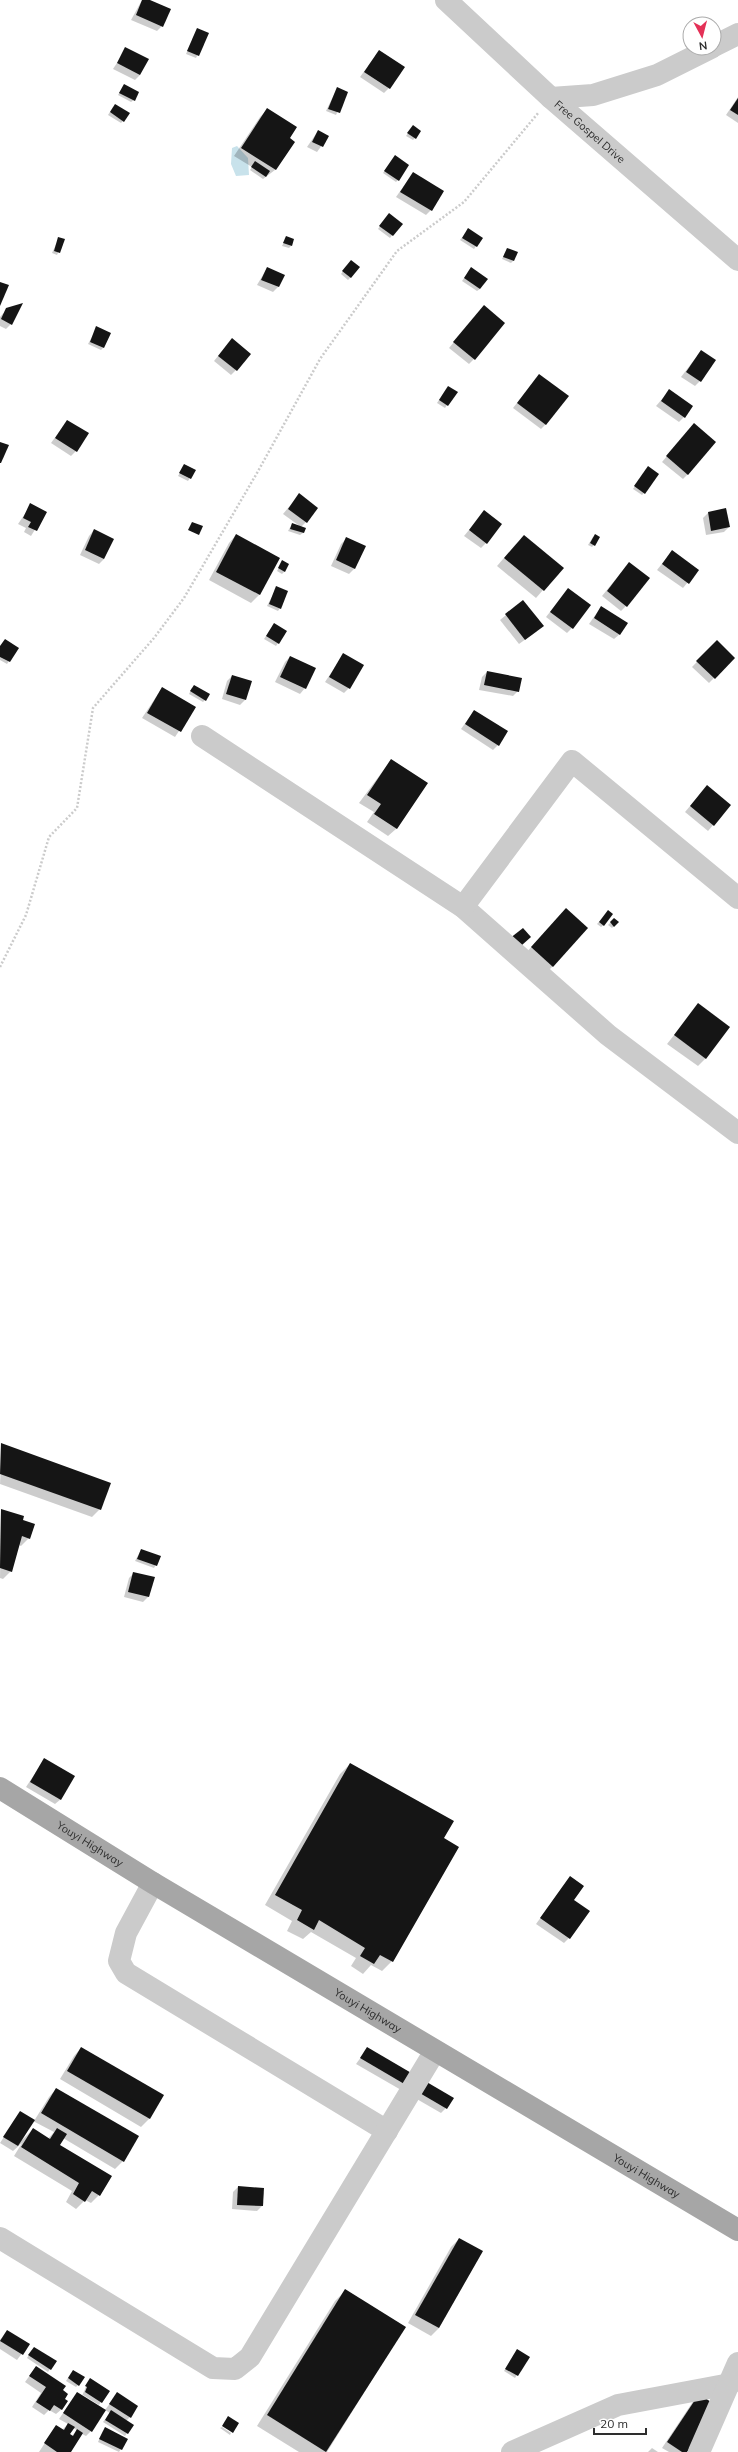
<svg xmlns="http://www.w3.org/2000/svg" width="738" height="2452" font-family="Mulish,sans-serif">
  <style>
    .water { fill: #c8e2eb }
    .shadow { fill: #0003; fill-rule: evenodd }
    .building { fill: #151515 }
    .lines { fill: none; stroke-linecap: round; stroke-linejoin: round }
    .path { stroke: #cbcbcb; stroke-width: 2.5; stroke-dasharray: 2 2; stroke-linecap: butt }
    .minor { stroke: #cbcbcb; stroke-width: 22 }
    .major { stroke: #a6a6a6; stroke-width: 22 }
    .labels { text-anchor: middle; stroke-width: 4; stroke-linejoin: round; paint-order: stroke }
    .street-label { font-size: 11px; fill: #2e2e2e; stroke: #fff }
  </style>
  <rect width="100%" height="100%" fill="#fff"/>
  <path class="water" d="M237 146 248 158 249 175 236 176 231 164 232 148Z"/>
  <g class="shadow">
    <path d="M142 0H147L162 26 157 31 131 20Z"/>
    <path d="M197 29 208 34 196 58 186 54Z"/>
    <path d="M126 49 140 75 135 80 113 69Z"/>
    <path d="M379 51 389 88 384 93 360 77Z"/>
    <path d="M124 85 134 100 131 102 118 95Z"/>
    <path d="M337 88 347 92 336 115 326 111Z"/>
    <path d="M738 97V123L726 115Z"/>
    <path d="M113 107 123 121 121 123 108 115Z"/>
    <path d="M268 109 288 138 294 142 275 170 263 179 250 170 252 167 234 156 260 117Z"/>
    <path d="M411 129 415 138 413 140 406 136Z"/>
    <path d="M318 131 328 137 317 152 307 147Z"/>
    <path d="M393 159 398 180 396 182 383 173Z"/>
    <path d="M413 173 431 210 426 215 396 197Z"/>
    <path d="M387 217 401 224 390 238 378 229Z"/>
    <path d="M468 230 482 238 474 249 460 240Z"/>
    <path d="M59 238 64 240 57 255 52 253Z"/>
    <path d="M286 238 291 246 289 248 282 246Z"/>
    <path d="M507 249 513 261 511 263 502 259Z"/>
    <path d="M349 263 351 277 348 280 341 274Z"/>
    <path d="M267 268 278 287 273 292 257 285Z"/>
    <path d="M469 271 480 289 477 291 462 281Z"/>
    <path d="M7 309 11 324 6 329 0 326V317Z"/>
    <path d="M479 312 474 359 469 364 449 348Z"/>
    <path d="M97 328 103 348 101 350 88 344Z"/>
    <path d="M227 345 236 370 231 375 214 361Z"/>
    <path d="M701 351 700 381 695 386 681 377Z"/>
    <path d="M539 375 546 424 541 429 513 408Z"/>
    <path d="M446 389 456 392 445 408 437 403Z"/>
    <path d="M669 391 684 417 679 422 656 406Z"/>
    <path d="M67 421 76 451 71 456 51 443Z"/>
    <path d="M689 430 688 474 683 479 662 462Z"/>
    <path d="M184 466 194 471 188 481 178 476Z"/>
    <path d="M646 470 644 493 642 495 633 489Z"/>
    <path d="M299 495 306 522 301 527 283 514Z"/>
    <path d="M31 505 46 512 31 536 24 532 26 528 18 524Z"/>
    <path d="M726 509 729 527 724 532 706 535 703 518 708 513Z"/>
    <path d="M484 512 486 543 481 548 464 536Z"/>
    <path d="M292 524 304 529 303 533 300 535 288 531Z"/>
    <path d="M94 530 113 539 104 559 99 564 80 555 89 536Z"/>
    <path d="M236 535 279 558 259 595 251 603 209 580 229 543Z"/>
    <path d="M593 537 594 545 592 547 588 545Z"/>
    <path d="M346 539 354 569 349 574 331 566 341 544Z"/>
    <path d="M516 544 543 590 536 598 497 566Z"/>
    <path d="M672 551 698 570 683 588 657 570Z"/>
    <path d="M282 562 285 571 282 574 277 571Z"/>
    <path d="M624 569 626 606 621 611 602 596Z"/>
    <path d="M277 587 280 608 278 611 267 606Z"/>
    <path d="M568 589 572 628 567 633 546 617Z"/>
    <path d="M523 601 537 631 519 644 500 620Z"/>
    <path d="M601 607 620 634 614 639 589 624Z"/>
    <path d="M272 627 286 632 276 646 264 639Z"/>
    <path d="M717 641 734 658 709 683 692 667Z"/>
    <path d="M0 647 18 648 7 664 0 660Z"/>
    <path d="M343 655 349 688 344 693 325 682Z"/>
    <path d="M290 657 305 688 300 694 275 682 285 662Z"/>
    <path d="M487 672 518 691 513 696 479 690 482 677Z"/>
    <path d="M232 676 245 700 240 705 222 699 227 681Z"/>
    <path d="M162 688 195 707 175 737 142 718Z"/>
    <path d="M192 688 205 700 203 702 189 694Z"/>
    <path d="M474 711 498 745 493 750 461 729Z"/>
    <path d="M391 760 426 783 396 829 388 836 367 822 374 812 359 803Z"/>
    <path d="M702 792 730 805 708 831 685 812Z"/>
    <path d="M606 914 604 925 601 927 597 924Z"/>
    <path d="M559 917 553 966 545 974 524 955Z"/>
    <path d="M614 919 618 922 612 928 608 925Z"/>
    <path d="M698 1005 706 1058 698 1066 667 1044Z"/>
    <path d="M2 1444 100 1509 92 1517 0 1484Z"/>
    <path d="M1 1510 21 1521 29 1538 21 1546 19 1545 11 1571 3 1579 0 1578Z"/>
    <path d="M141 1550 160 1557 154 1568 135 1561Z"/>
    <path d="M134 1573 153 1578 148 1597 143 1602 124 1597 129 1578Z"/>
    <path d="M44 1760 61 1799 55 1804 26 1787Z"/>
    <path d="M350 1764 442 1839 392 1961 382 1971 371 1965 363 1974 351 1966 356 1958 311 1932 303 1939 287 1931 292 1921 265 1905 340 1774Z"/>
    <path d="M558 1894 573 1900 569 1938 564 1943 536 1924Z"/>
    <path d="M81 2048 163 2096 149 2119 141 2127 60 2079 74 2056Z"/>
    <path d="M367 2049 446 2108 441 2113 356 2064Z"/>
    <path d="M56 2089 123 2161 115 2169 63 2138 59 2145 99 2195 91 2203 85 2200 76 2209 66 2202 72 2191 14 2156 22 2143 13 2151 0 2143 20 2112 34 2121 49 2097ZM33 2121 54 2132 48 2139 33 2129 22 2140Z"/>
    <path d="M238 2187 262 2206 257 2211 232 2209 233 2192Z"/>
    <path d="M459 2239 482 2252 439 2328 431 2336 408 2323 451 2247Z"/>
    <path d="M345 2291 405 2327 327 2452H299L257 2426 335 2301Z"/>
    <path d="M7 2331 29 2344 17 2360 0 2349V2340Z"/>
    <path d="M32 2350 50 2369 48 2372 27 2358Z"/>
    <path d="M515 2353 528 2357 515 2378 504 2371Z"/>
    <path d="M36 2367 62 2391V2409L56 2414 49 2410 44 2415 32 2407 41 2393 25 2382Z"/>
    <path d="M71 2373 78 2385 76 2387 66 2381Z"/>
    <path d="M88 2382 108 2391 99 2405 83 2395 82 2396 91 2431 86 2436 82 2434 70 2452H39L56 2426 62 2430 68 2424 59 2419 77 2393 82 2396ZM73 2428 77 2430 72 2436 69 2434Z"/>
    <path d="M117 2394 130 2417 126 2421 132 2426 125 2436 103 2422 110 2413 105 2410Z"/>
    <path d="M694 2400 716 2406 685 2452H669L662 2448Z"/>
    <path d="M222 2427 231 2433 230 2435 220 2428Z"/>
    <path d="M103 2431 127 2439 119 2452 98 2442Z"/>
    <path d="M652 2448 658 2452H648Z"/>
  </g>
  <g class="building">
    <path d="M142 0H150L171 9 163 27 136 15Z"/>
    <path d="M197 28 209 33 199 56 187 51Z"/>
    <path d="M125 47 149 59 140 75 117 63Z"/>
    <path d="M379 50 405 67 390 89 364 72Z"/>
    <path d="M124 84 139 92 135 101 119 93Z"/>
    <path d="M337 87 348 92 340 113 328 109Z"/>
    <path d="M738 98V115L730 110Z"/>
    <path d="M115 104 130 113 124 122 110 112Z"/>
    <path d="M267 108 297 127 290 138 295 142 276 170 241 148Z"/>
    <path d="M413 125 421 131 416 139 407 133Z"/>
    <path d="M318 130 329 136 323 147 312 142Z"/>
    <path d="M395 155 409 165 399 181 384 171Z"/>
    <path d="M255 161 270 171 266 177 251 167Z"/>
    <path d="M413 172 444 191 432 211 400 192Z"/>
    <path d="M389 213 403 224 393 236 379 226Z"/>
    <path d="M468 228 483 238 477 247 462 238Z"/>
    <path d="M286 236 294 239 292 246 283 243Z"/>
    <path d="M58 237 65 239 60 253 54 251Z"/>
    <path d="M507 248 518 252 514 261 503 257Z"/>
    <path d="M351 260 360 267 351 278 342 271Z"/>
    <path d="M267 267 285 275 279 287 261 280Z"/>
    <path d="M471 267 488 279 480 289 464 278Z"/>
    <path d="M0 282 9 285 0 306Z"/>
    <path d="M23 303 12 325 1 319 6 308Z"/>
    <path d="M484 305 505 323 475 360 453 342Z"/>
    <path d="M96 326 111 333 104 348 90 342Z"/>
    <path d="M232 338 251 354 237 371 218 356Z"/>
    <path d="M701 350 716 360 701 382 686 372Z"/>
    <path d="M539 374 569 396 546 425 517 403Z"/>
    <path d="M448 386 458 392 448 406 439 400Z"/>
    <path d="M669 389 693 406 685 418 661 401Z"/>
    <path d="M67 420 89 433 77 452 55 438Z"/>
    <path d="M694 423 716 442 688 475 666 456Z"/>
    <path d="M0 442 9 445 1 463H0Z"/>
    <path d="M184 464 196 470 191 479 179 473Z"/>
    <path d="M648 466 659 474 645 494 634 486Z"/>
    <path d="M299 493 318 508 307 523 288 509Z"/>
    <path d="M30 503 47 512 37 531 28 527 31 522 23 518Z"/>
    <path d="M726 508 730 527 711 531 708 512Z"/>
    <path d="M484 510 502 524 487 544 469 530Z"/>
    <path d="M192 522 203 526 199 535 188 530Z"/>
    <path d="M292 523 306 528 304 533 290 529Z"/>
    <path d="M94 529 114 539 104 559 85 550Z"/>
    <path d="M236 534 280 558 260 595 216 572Z"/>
    <path d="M595 534 600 537 595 546 590 543Z"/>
    <path d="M524 535 564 568 544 591 504 558Z"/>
    <path d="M346 537 366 546 355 569 336 560Z"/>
    <path d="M672 550 699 570 689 584 662 564Z"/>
    <path d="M282 560 289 564 285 572 278 568Z"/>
    <path d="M629 562 650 578 627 607 607 591Z"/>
    <path d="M276 586 288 591 281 609 269 604Z"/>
    <path d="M568 588 591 605 573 629 550 612Z"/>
    <path d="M523 600 544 626 525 640 505 614Z"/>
    <path d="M601 606 628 623 620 635 594 618Z"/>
    <path d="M274 623 287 631 279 644 266 636Z"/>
    <path d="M5 639 19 648 10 662 0 657V646Z"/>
    <path d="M717 640 735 658 715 679 696 661Z"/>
    <path d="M343 653 364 665 350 689 329 677Z"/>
    <path d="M290 656 316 668 306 689 280 677Z"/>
    <path d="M487 671 522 678 519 692 484 685Z"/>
    <path d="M232 675 252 681 246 700 226 694Z"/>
    <path d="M194 685 210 694 206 701 190 691Z"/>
    <path d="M162 687 196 707 181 732 147 713Z"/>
    <path d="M474 710 508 731 499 746 465 724Z"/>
    <path d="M391 759 428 783 397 829 374 814 381 804 367 795Z"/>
    <path d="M707 785 731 805 714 826 690 806Z"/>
    <path d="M566 908 588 928 553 967 531 947Z"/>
    <path d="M608 910 613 914 604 926 599 922Z"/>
    <path d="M614 918 619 922 614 927 610 922Z"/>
    <path d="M523 928 531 937 513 953 504 943Z"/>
    <path d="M698 1003 730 1027 706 1059 674 1035Z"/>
    <path d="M1 1443 111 1483 101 1510 0 1474Z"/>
    <path d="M1 1509 24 1516 23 1520 35 1524 30 1539 22 1536 12 1572 0 1568Z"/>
    <path d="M141 1549 161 1556 157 1566 137 1559Z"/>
    <path d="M133 1572 155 1577 149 1597 128 1592Z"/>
    <path d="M44 1758 75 1776 61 1800 30 1782Z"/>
    <path d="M350 1763 454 1821 444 1838 459 1847 393 1962 380 1955 374 1964 360 1956 365 1948 319 1920 314 1930 297 1920 302 1910 275 1895Z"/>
    <path d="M570 1876 584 1886 574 1900 590 1911 570 1939 540 1918Z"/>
    <path d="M81 2047 164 2095 150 2119 67 2071Z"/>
    <path d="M367 2047 454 2098 447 2109 360 2058Z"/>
    <path d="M56 2088 139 2136 124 2162 41 2113Z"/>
    <path d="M20 2111 35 2120 18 2146 3 2137Z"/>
    <path d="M33 2128 50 2139 57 2128 67 2134 60 2145 112 2176 100 2196 92 2191 85 2202 73 2194 79 2183 21 2147Z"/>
    <path d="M238 2186 264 2188 263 2206 237 2205Z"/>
    <path d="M459 2238 483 2251 439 2328 415 2315Z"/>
    <path d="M345 2289 406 2327 326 2452 267 2415Z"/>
    <path d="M7 2330 30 2344 23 2355 0 2341Z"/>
    <path d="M34 2347 57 2361 51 2370 28 2355Z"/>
    <path d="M517 2349 530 2357 518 2376 505 2369Z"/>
    <path d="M36 2366 66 2386 63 2390 68 2394 65 2399 68 2401 62 2410 54 2405 50 2411 36 2402 46 2387 29 2376Z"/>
    <path d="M73 2370 85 2377 79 2386 68 2378Z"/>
    <path d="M90 2378 110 2391 102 2403 85 2392 87 2387 85 2386Z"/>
    <path d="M77 2392 106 2410 92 2432 63 2413Z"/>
    <path d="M117 2392 138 2406 131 2418 109 2404Z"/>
    <path d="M699 2394 717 2406 687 2452H682L667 2442Z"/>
    <path d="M111 2410 134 2425 128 2434 105 2420Z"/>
    <path d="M228 2416 239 2423 233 2433 222 2426Z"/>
    <path d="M68 2423 75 2427 70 2434 73 2436 77 2429 83 2433 71 2452H57L44 2443 56 2425 64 2430Z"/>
    <path d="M105 2427 128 2439 122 2450 99 2439Z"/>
  </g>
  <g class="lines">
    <path class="path" d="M0 967 26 915 49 837 77 808 93 708 154 638 184 598 257 473 320 359 397 251 464 202 539 112"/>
    <g class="minor">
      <path id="s1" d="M446 0 551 98 738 260"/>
      <path d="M714 46 738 34"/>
      <path d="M551 98 593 95 657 75 711 48"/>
      <path d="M202 736 463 907 608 1035 738 1133"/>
      <path d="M463 907 572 761 738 898"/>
      <path d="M153 1883 126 1933 119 1961 126 1973 387 2131"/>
      <path d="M0 2238 213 2368 235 2369 250 2357 435 2051"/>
      <path d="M512 2452 618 2405 730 2384"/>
      <path d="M699 2452 738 2363"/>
    </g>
    <path class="major" id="s2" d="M0 1788 153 1883 738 2230"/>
  </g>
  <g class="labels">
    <g class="street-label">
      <text dy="4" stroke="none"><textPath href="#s1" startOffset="195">Free Gospel Drive</textPath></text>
      <text dy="4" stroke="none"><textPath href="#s2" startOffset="106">Youyi Highway</textPath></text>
      <text dy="4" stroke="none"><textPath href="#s2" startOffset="430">Youyi Highway</textPath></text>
      <text dy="4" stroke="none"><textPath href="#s2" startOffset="754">Youyi Highway</textPath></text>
    </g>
  </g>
  <g transform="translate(702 36) rotate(173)"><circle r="19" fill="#ffffff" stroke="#ababab"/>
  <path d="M0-3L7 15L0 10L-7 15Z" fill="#e43157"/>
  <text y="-6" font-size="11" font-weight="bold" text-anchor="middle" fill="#2e2e2e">N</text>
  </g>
  <path d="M594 2428v6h52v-6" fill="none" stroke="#2e2e2e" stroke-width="2"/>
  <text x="600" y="2428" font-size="12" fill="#2e2e2e" stroke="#ffffff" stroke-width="3" paint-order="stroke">20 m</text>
</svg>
